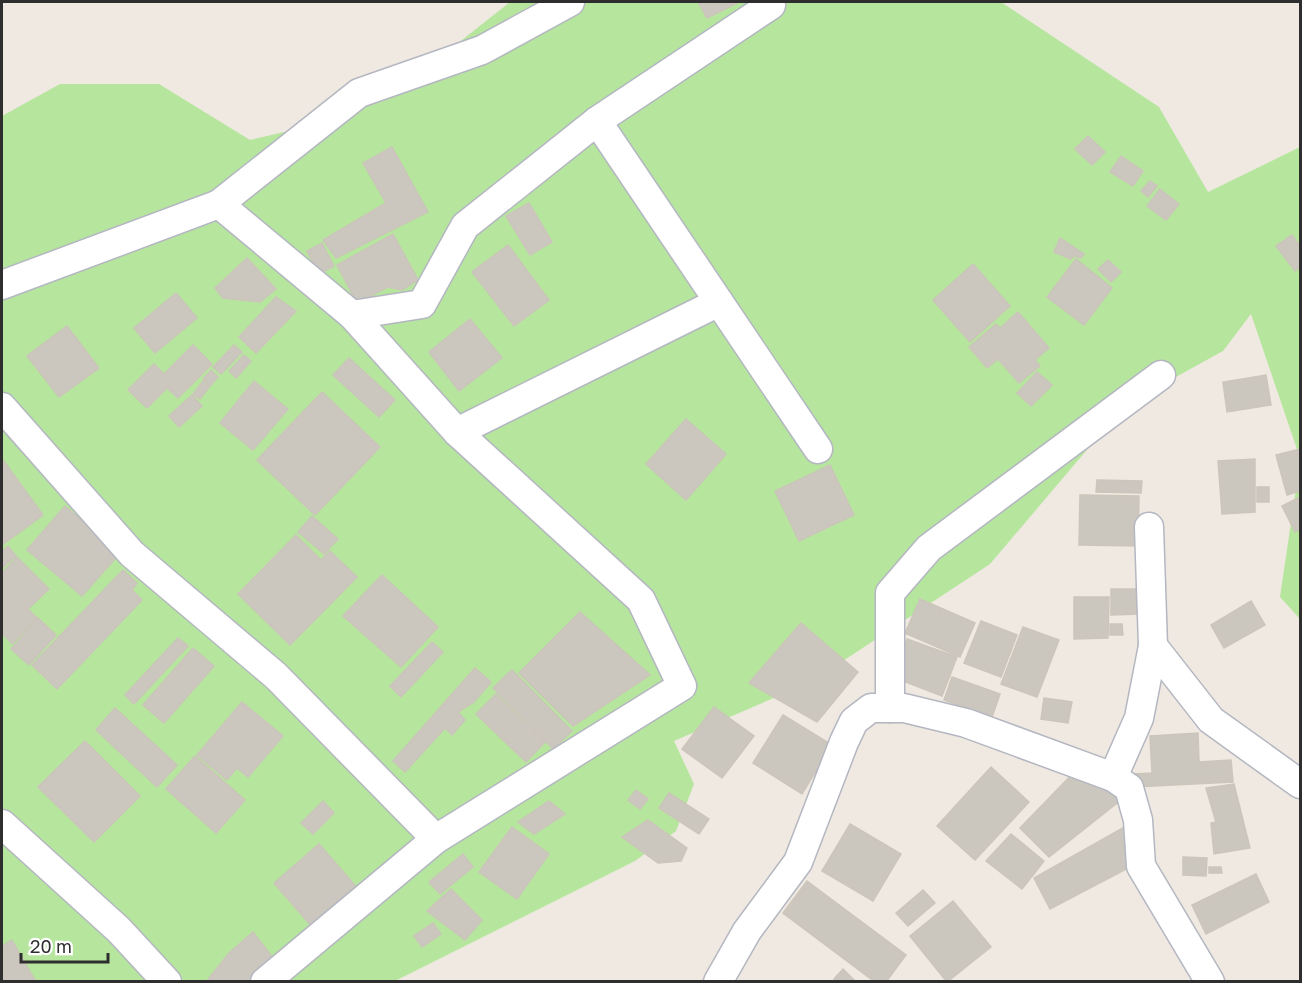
<svg xmlns="http://www.w3.org/2000/svg" width="1302" height="983" font-family="'Golos Text',sans-serif">
  <style>
    .green { fill: #b6e59e }
    .building { fill: #cbc7bf; stroke: #cbc5ba; stroke-width: 1.5 }
    .lines { fill: none; stroke-linecap: round; stroke-linejoin: round }
    .minor-casing { stroke: #b4b7c1; stroke-width: 31 }
    .minor { stroke: #fff; stroke-width: 28 }
  </style>
  <rect width="100%" height="100%" fill="#efe9e1"/>
  <g class="green">
    <path d="M510 2H1001L1159 107 1208 192 1300 147V458L1251 314 1223 351 1125 405 990 564 811 682 674 741 694 784 676 831 635 861 395 981H2V116L60 84H159L250 140 297 129 404 86Z"/>
    <path d="M1300 462V619L1280 597Z"/>
  </g>
  <g class="building">
    <path d="M698 2H739L707 18Z"/>
    <path d="M1088 136 1105 152 1092 165 1075 149Z"/>
    <path d="M392 147 428 212 336 258 323 240 386 203 363 163Z"/>
    <path d="M1121 156 1143 171 1133 186 1110 172Z"/>
    <path d="M1150 181 1157 186 1148 197 1141 191Z"/>
    <path d="M1160 189 1179 204 1166 220 1147 206Z"/>
    <path d="M529 203 552 242 530 255 506 216Z"/>
    <path d="M393 234 418 280 402 290 388 287 357 303 337 265Z"/>
    <path d="M1292 235 1300 246V267L1295 271 1276 246Z"/>
    <path d="M1060 238 1084 254 1081 258 1074 256 1071 259 1054 252Z"/>
    <path d="M322 243 334 266 319 274 307 251Z"/>
    <path d="M508 245 549 300 514 326 472 272Z"/>
    <path d="M247 258 276 289 260 302 223 298 215 288Z"/>
    <path d="M1076 259 1112 288 1084 325 1047 297Z"/>
    <path d="M1108 260 1121 272 1111 282 1098 269Z"/>
    <path d="M973 264 1010 306 970 342 933 300Z"/>
    <path d="M176 293 197 318 155 353 134 328Z"/>
    <path d="M276 297 296 311 256 353 239 337Z"/>
    <path d="M1018 312 1049 348 1035 360 1040 366 1019 383 998 359 987 368 969 347 996 324 1000 328Z"/>
    <path d="M470 319 502 358 459 391 429 352Z"/>
    <path d="M67 326 99 368 59 397 27 356Z"/>
    <path d="M193 345 212 364 178 398 167 388 147 408 128 390 154 364 164 374Z"/>
    <path d="M234 345 242 352 221 374 213 367Z"/>
    <path d="M244 355 251 361 236 378 229 371Z"/>
    <path d="M349 358 395 400 379 417 333 375Z"/>
    <path d="M211 370 218 377 211 385 203 379Z"/>
    <path d="M1037 372 1052 385 1031 406 1017 393Z"/>
    <path d="M1266 375 1271 405 1227 412 1223 382Z"/>
    <path d="M203 381 210 386 200 399 193 394Z"/>
    <path d="M254 381 288 409 253 450 220 423Z"/>
    <path d="M322 392 380 447 315 515 257 460Z"/>
    <path d="M192 395 202 406 179 427 169 416Z"/>
    <path d="M686 419 726 454 686 500 646 464Z"/>
    <path d="M1300 449V491L1287 495 1276 455Z"/>
    <path d="M1255 459V512L1222 514 1218 461Z"/>
    <path d="M3 460 43 515 2 545V462Z"/>
    <path d="M830 465 854 515 799 541 775 491Z"/>
    <path d="M1097 480 1142 481 1141 493 1096 492Z"/>
    <rect x="1257" y="487" width="12" height="15"/>
    <path d="M1080 495 1139 496 1138 546 1079 545Z"/>
    <path d="M1298 498 1300 529 1295 532 1282 506Z"/>
    <path d="M65 506 120 553 82 596 27 550Z"/>
    <path d="M312 516 338 539 324 554 298 532Z"/>
    <path d="M296 535 321 560 330 551 357 577 290 645 238 594Z"/>
    <path d="M8 546 16 556 2 568V551Z"/>
    <path d="M17 557 49 589 28 609 37 618 12 644 2 633V573Z"/>
    <path d="M123 570 137 583 132 590 142 600 57 689 32 665Z"/>
    <path d="M382 575 438 627 401 667 343 616Z"/>
    <path d="M1111 589H1139L1140 614 1111 615Z"/>
    <path d="M1074 597H1109L1108 638 1074 639Z"/>
    <path d="M920 599 975 623 960 657 905 633Z"/>
    <path d="M1251 601 1265 625 1224 648 1211 625Z"/>
    <path d="M580 612 650 675 573 726 519 673Z"/>
    <path d="M38 618 56 635 29 665 11 649Z"/>
    <path d="M981 621 1017 635 1001 677 964 663Z"/>
    <path d="M801 623 858 672 817 722 749 683Z"/>
    <path d="M1110 624H1122L1123 635H1110Z"/>
    <path d="M1023 627 1059 640 1037 697 1001 684Z"/>
    <path d="M178 638 188 646 134 704 125 695Z"/>
    <path d="M907 639 957 657 942 696 893 677Z"/>
    <path d="M432 642 443 652 401 697 390 686Z"/>
    <path d="M193 648 214 666 164 723 143 705Z"/>
    <path d="M475 668 491 682 474 702 458 712 465 720 452 735 445 728 405 772 393 761Z"/>
    <path d="M512 670 572 731 553 749 493 688Z"/>
    <path d="M952 677 1000 694 992 717 944 700Z"/>
    <path d="M496 694 545 742 526 762 476 714Z"/>
    <path d="M1044 698 1072 702 1068 723 1041 719Z"/>
    <path d="M242 702 283 736 248 777 237 768 227 780 197 755Z"/>
    <path d="M714 707 754 736 722 778 682 749Z"/>
    <path d="M115 708 177 765 157 787 96 730Z"/>
    <path d="M783 715 832 745 802 794 753 763Z"/>
    <path d="M1198 733 1199 762 1231 760 1233 782 1134 787V774L1152 773 1150 736Z"/>
    <path d="M85 741 140 796 94 842 38 787Z"/>
    <path d="M195 756 245 800 216 833 166 789Z"/>
    <path d="M1085 761 1121 800 1049 857 1020 828Z"/>
    <path d="M991 767 1029 802 975 860 937 826Z"/>
    <path d="M1234 784 1250 848 1214 854 1211 823 1216 822 1206 788Z"/>
    <path d="M636 790 648 799 640 809 628 800Z"/>
    <path d="M669 793 709 819 699 834 659 808Z"/>
    <path d="M323 801 334 813 313 834 301 823Z"/>
    <path d="M549 801 565 814 534 834 518 822Z"/>
    <path d="M648 820 687 848 681 861 658 863 622 837Z"/>
    <path d="M850 824 901 854 873 901 822 871Z"/>
    <path d="M1128 825 1130 867 1050 909 1034 878Z"/>
    <path d="M512 827 549 854 517 899 479 872Z"/>
    <path d="M1011 834 1044 861 1022 889 986 861Z"/>
    <path d="M319 844 358 889 313 928 274 883Z"/>
    <path d="M463 854 473 867 440 894 429 882Z"/>
    <path d="M1183 857 1207 858 1206 876 1183 875Z"/>
    <path d="M1209 867H1221L1222 873H1209Z"/>
    <path d="M1256 874 1269 902 1206 934 1192 905Z"/>
    <path d="M807 881 906 955 886 982H875L783 913Z"/>
    <path d="M451 889 482 920 465 940 427 911Z"/>
    <path d="M923 890 935 903 908 926 896 913Z"/>
    <path d="M953 901 991 947 947 982 910 936Z"/>
    <path d="M433 923 441 934 422 947 414 936Z"/>
    <path d="M253 932 277 963 253 982H206L229 953Z"/>
    <path d="M12 940 36 982H2V946Z"/>
    <path d="M843 969 856 982H837L834 979Z"/>
  </g>
  <g class="lines">
    <g class="minor-casing">
      <g id="minor">
        <path d="M597 121 818 449"/>
        <path d="M219 204 359 93 482 50 570 2"/>
        <path d="M2 285 219 204 352 315 457 432 641 600 682 686 436 839 265 982"/>
        <path d="M352 315 422 304 465 226 597 121 771 5"/>
        <path d="M2 407 132 554 276 676 436 839"/>
        <path d="M457 432 719 302"/>
        <path d="M1153 646 1211 720 1300 784"/>
        <path d="M890 708V593L929 548 1161 375"/>
        <path d="M1113 777 1139 718 1153 646 1149 527"/>
        <path d="M2 824 119 930 167 982"/>
        <path d="M718 982 747 931 798 862 844 742 854 721 871 708H904L966 723 1113 777 1129 788 1138 820 1141 866 1210 982"/>
      </g>
    </g>
    <use href="#minor" class="minor"/>
  </g>
  <rect width="1302" height="983" fill="none" stroke="#2e2e2e" stroke-width="6"/>
  <path d="M21 953v9h87v-9" fill="none" stroke="#2e2e2e" stroke-width="3"/>
  <text x="30" y="953" font-size="18" fill="#2e2e2e" stroke="#ffffff" stroke-width="4.5" paint-order="stroke">20 m</text>
</svg>
